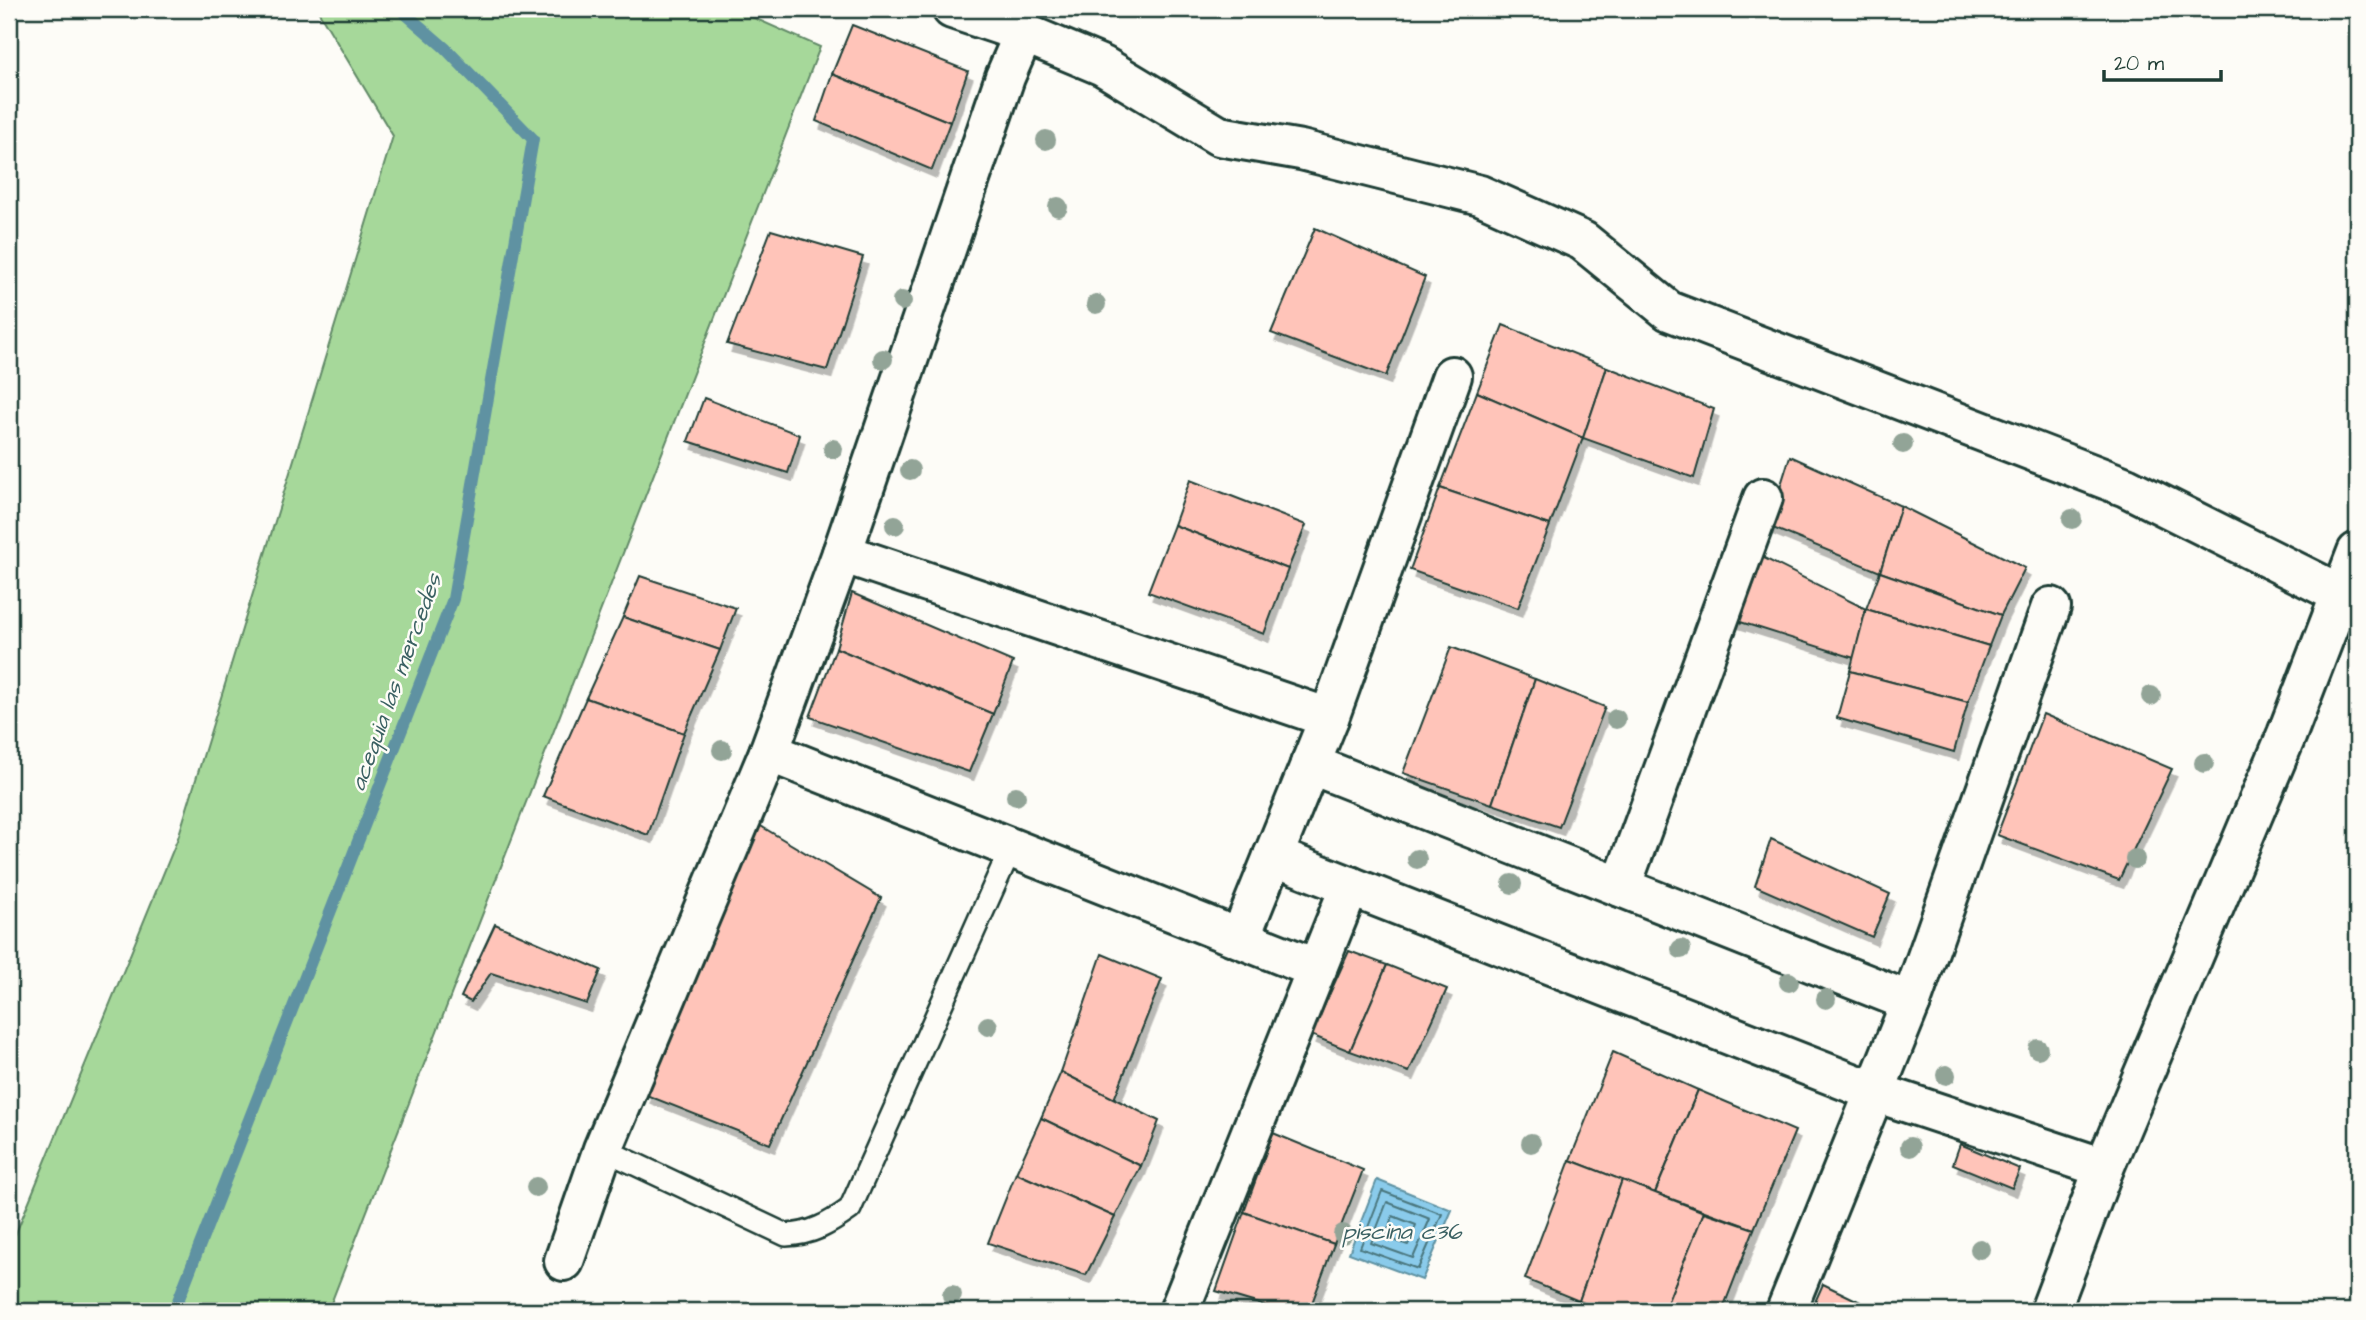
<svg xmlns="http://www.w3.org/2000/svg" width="2366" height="1320" font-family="'Architects Daughter',sans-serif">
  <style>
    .green { fill: #a6d89a; stroke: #628a67; stroke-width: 2 }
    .water { fill: #8acbeb; stroke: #5f92a2; stroke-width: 2 }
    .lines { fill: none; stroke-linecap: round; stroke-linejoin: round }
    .shore { stroke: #4a767d; stroke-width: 2 }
    .stream { stroke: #5f92a2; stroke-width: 12 }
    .building { fill: #ffc4b9; stroke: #1f3d34; stroke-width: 2; filter: url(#shadow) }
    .service-casing { stroke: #1f3d34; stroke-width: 26 }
    .minor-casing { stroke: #1f3d34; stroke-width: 44 }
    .service { stroke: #fdfcf7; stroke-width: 21 }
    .minor { stroke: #fdfcf7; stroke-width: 38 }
    .tree { fill: #92a497 }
    .labels { text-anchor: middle; stroke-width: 5; stroke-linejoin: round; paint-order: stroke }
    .water-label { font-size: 23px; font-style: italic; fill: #3a6062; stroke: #fdfcf7 }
  </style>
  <defs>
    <filter id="shadow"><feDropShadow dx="4.5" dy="8" stdDeviation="0" flood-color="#0004"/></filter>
  </defs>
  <rect width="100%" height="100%" fill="#fdfcf7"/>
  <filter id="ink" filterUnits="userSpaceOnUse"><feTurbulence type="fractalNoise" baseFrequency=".0143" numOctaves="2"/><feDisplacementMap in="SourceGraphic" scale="14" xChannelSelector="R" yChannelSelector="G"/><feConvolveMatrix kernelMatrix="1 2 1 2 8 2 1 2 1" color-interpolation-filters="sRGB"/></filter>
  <g filter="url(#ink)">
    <path class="green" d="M317 9H734L820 47 328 1311H9V1250L178 838 393 136Z"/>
    <path class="water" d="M1377 1180 1452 1210 1422 1280 1349 1253Z"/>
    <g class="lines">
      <g class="shore">
        <path d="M1382 1191 1442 1214 1418 1269 1360 1248Z"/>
        <path d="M1387 1202 1430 1219 1413 1258 1371 1243Z"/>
        <path d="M1393 1216 1416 1225 1408 1245 1385 1237Z"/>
      </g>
      <path class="stream" d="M174 1311 453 599 533 139 445 48 400 9"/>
    </g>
    <g class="building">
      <path d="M852 25 968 71 950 122 832 74Z"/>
      <path d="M832 74 950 122 932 170 816 121Z"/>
      <path d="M1315 228 1425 277 1386 376 1271 333Z"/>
      <path d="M771 230 863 257 827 370 727 344Z"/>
      <path d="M1503 325 1607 367 1583 438 1477 392Z"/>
      <path d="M1607 367 1714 409 1694 478 1583 438Z"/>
      <path d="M1477 392 1583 438 1550 525 1440 488Z"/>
      <path d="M704 398 800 435 788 473 688 441Z"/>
      <path d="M1790 456 1901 506 1880 572 1768 526Z"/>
      <path d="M1190 480 1306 525 1288 569 1174 525Z"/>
      <path d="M1440 488 1550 525 1518 608 1410 570Z"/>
      <path d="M1901 506 2025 568 2001 615 1880 572Z"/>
      <path d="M1174 525 1288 569 1264 634 1148 592Z"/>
      <path d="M1752 552 1866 609 1854 658 1731 619Z"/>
      <path d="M1880 572 2001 615 1989 646 1866 609Z"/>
      <path d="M640 576 736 608 720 650 623 617Z"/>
      <path d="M852 593 1013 662 993 714 836 648Z"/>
      <path d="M1866 609 1989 646 1968 702 1850 671Z"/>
      <path d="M623 617 720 650 684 733 586 698Z"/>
      <path d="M1451 647 1535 679 1492 804 1403 773Z"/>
      <path d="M836 648 993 714 969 772 810 717Z"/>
      <path d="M1850 671 1968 702 1954 752 1837 718Z"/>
      <path d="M1535 679 1605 707 1559 827 1492 804Z"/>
      <path d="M586 698 684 733 648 835 543 796Z"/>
      <path d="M2043 714 2172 769 2119 880 1997 835Z"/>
      <path d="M759 825 881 898 770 1144 646 1095Z"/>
      <path d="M1771 839 1890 894 1872 937 1755 886Z"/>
      <path d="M495 924 601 970 587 1004 491 973 471 1002 461 997Z"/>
      <path d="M1349 951 1387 965 1350 1051 1311 1035Z"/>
      <path d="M1102 954 1162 979 1114 1099 1061 1072Z"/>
      <path d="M1387 965 1447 989 1409 1072 1350 1051Z"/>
      <path d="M1613 1052 1698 1090 1655 1193 1570 1160Z"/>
      <path d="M1061 1072 1159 1121 1141 1166 1041 1118Z"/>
      <path d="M1698 1090 1795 1131 1754 1229 1655 1193Z"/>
      <path d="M1041 1118 1141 1166 1115 1217 1016 1173Z"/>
      <path d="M1273 1133 1363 1170 1334 1244 1244 1212Z"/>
      <path d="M1960 1144 2020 1169 2012 1188 1953 1164Z"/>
      <path d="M1570 1160 1622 1180 1579 1301 1525 1279Z"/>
      <path d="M1016 1173 1115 1217 1086 1275 988 1243Z"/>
      <path d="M1622 1180 1704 1212 1664 1311H1604L1579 1301Z"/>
      <path d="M1244 1212 1334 1244 1309 1311H1283L1216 1291Z"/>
      <path d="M1704 1212 1754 1229 1722 1311H1664Z"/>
      <path d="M1823 1284 1879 1311H1811Z"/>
    </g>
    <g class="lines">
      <g class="service-casing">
        <path id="service" d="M603 1149 786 1235C812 1234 829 1224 850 1209L1011 848"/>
      </g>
      <g class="minor-casing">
        <g id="minor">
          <path d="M952 9 1024 33 1103 66 1219 136 1301 150 1480 195 1583 241 1669 311 2126 487 2340 594"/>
          <path d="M842 553 1329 718"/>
          <path d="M769 752 1317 969"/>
          <path d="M1310 764 1911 1002"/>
          <path d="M1273 856 1875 1092 2104 1168"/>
          <path d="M1621 887 1763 498"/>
          <path d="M1240 938 1329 718 1452 376"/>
          <path d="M564 1261 603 1149 769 752 842 553 1005 77 1024 33"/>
          <path d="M1179 1311 1350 886"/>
          <path d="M1786 1311 1911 1002 2051 607"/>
          <path d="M2050 1311 2104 1168 2287 734 2357 552"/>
        </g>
      </g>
      <use href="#service" class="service"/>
      <use href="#minor" class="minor"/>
    </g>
    <g class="tree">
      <circle cx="1046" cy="140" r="10"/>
      <circle cx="1058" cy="207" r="10"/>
      <circle cx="902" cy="301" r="10"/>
      <circle cx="1096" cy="304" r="10"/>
      <circle cx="883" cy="359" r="10"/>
      <circle cx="1903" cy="444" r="10"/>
      <circle cx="833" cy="449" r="10"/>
      <circle cx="910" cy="470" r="10"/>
      <circle cx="2072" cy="519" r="10"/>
      <circle cx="895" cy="525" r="10"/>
      <circle cx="2151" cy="696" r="10"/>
      <circle cx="1616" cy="719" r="10"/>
      <circle cx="722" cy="750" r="10"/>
      <circle cx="2204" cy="763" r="10"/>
      <circle cx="1016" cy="796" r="10"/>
      <circle cx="1417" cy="859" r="10"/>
      <circle cx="2135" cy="859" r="10"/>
      <circle cx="1512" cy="884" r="10"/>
      <circle cx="1681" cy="949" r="10"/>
      <circle cx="1789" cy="982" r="10"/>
      <circle cx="1826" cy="999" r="10"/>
      <circle cx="988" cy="1026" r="10"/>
      <circle cx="2038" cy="1049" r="10"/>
      <circle cx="1946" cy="1075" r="10"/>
      <circle cx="1531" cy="1143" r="10"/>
      <circle cx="1910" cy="1147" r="10"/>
      <circle cx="536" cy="1187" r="10"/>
      <circle cx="1343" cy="1234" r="10"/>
      <circle cx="1980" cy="1249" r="10"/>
      <circle cx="952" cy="1295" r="10"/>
    </g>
  </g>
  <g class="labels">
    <g class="water-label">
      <text transform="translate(395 682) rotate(-70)" y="8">acequia las mercedes</text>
      <text x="1402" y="1239">piscina c36</text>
    </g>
  </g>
  <rect width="2366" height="1320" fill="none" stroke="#fdfcf7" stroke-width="35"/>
  <rect x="18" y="18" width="2331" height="1285" fill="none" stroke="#1f3d34" stroke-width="2.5" filter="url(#ink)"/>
  <path d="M2104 70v10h117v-10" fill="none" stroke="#1f3d34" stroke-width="3.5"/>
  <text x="2114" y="70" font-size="21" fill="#1f3d34" stroke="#fdfcf7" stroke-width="5" paint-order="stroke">20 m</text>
</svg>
